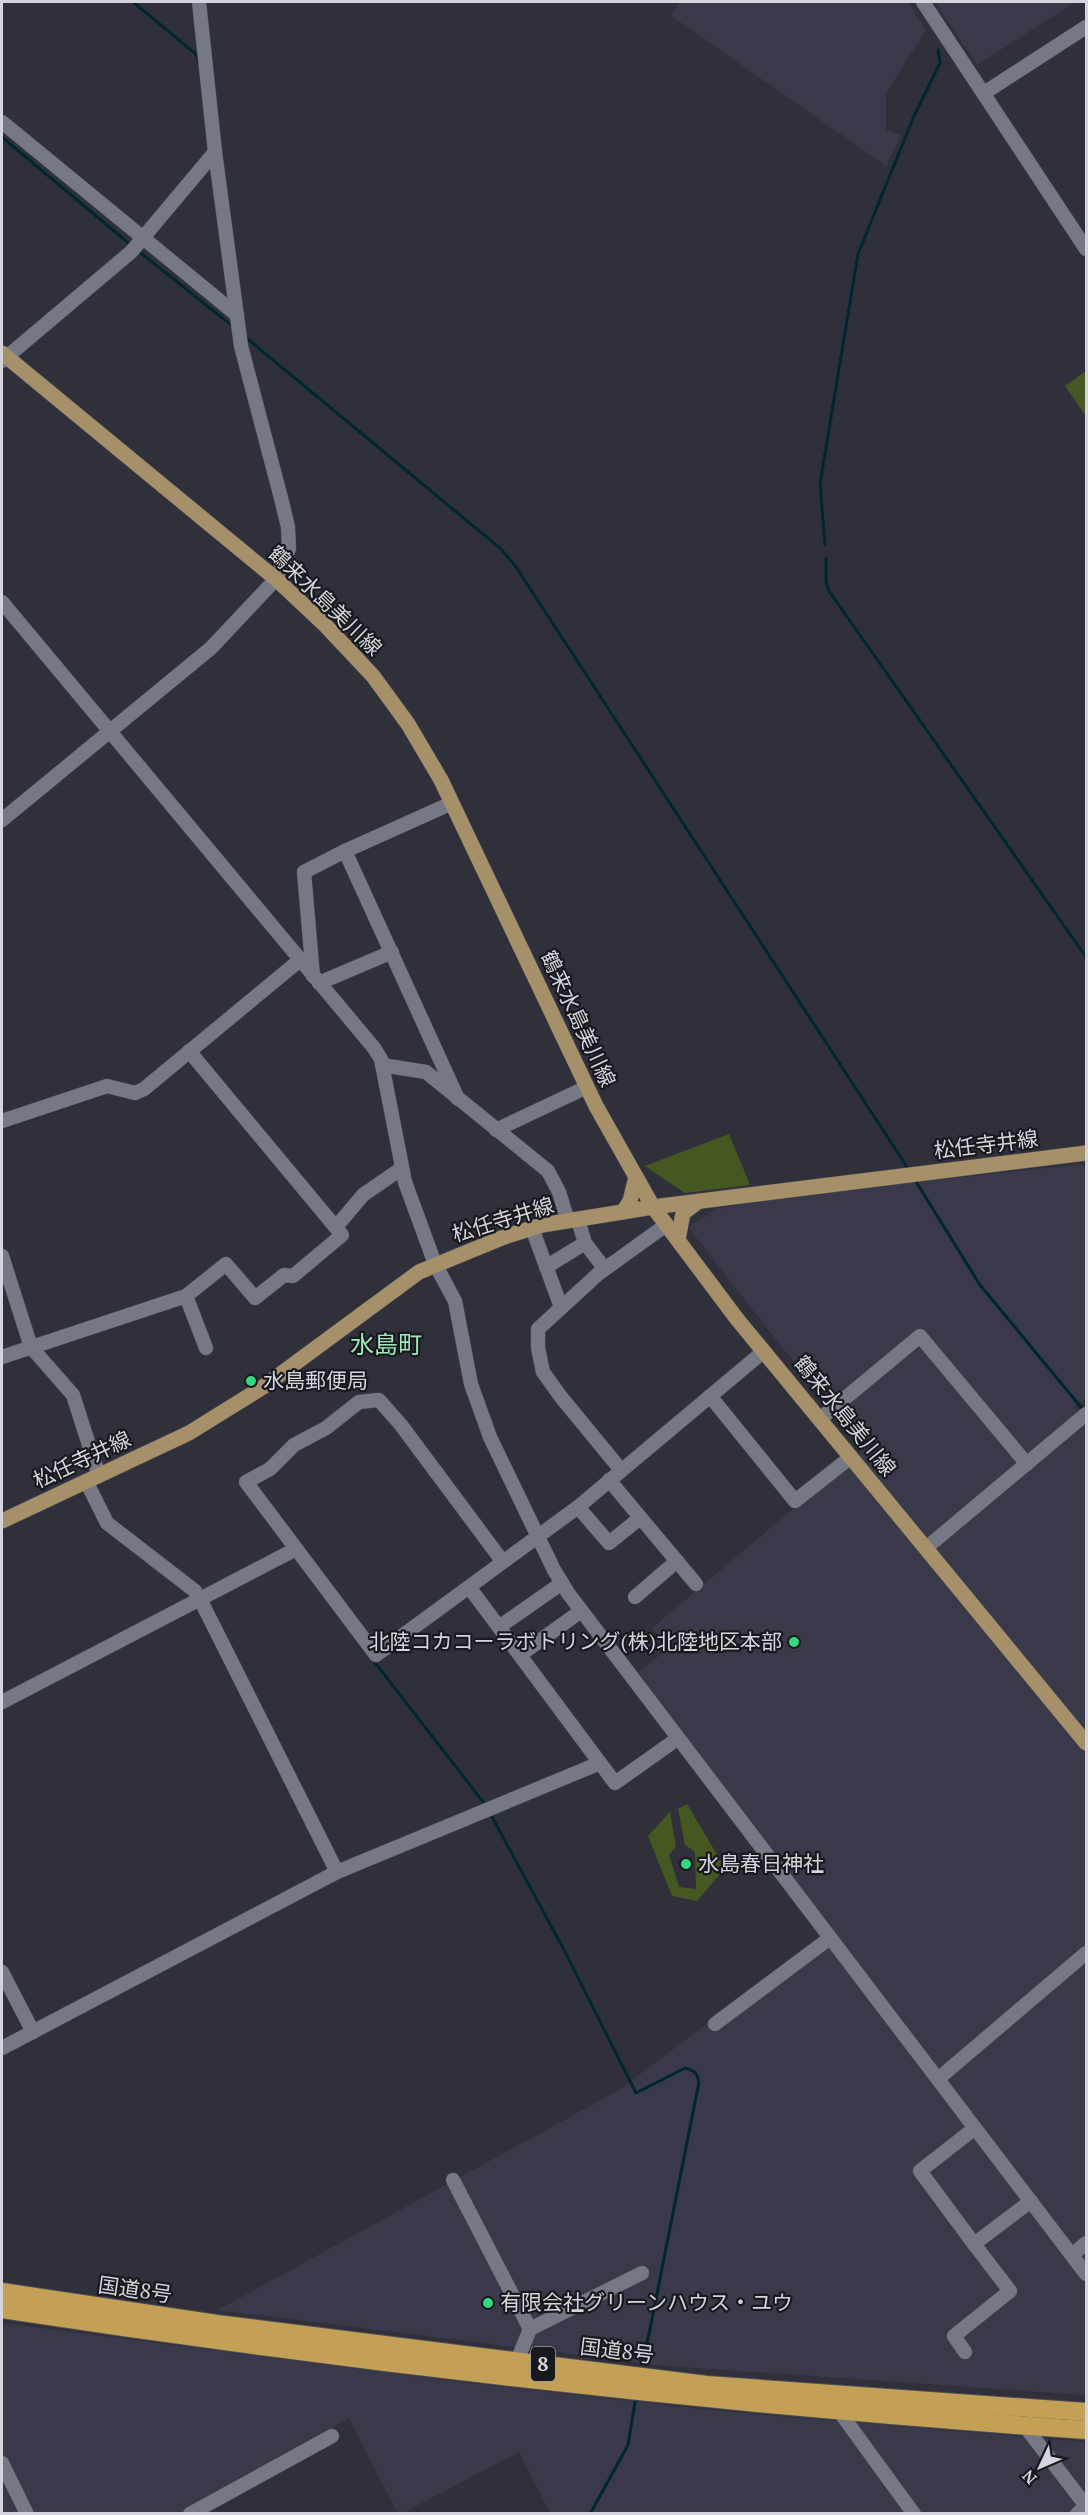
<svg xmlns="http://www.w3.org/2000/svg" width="1088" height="2515" font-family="'PT Serif','Noto Sans JP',serif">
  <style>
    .built { fill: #39394a }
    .green { fill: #465822 }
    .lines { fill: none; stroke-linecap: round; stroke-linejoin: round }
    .stream { stroke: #002730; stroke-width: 3 }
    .minor-casing { stroke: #4d4d56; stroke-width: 15 }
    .major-casing { stroke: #4d4d56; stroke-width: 16 }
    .highway-casing { stroke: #4d4d56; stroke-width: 20 }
    .minor { stroke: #777885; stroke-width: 14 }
    .major { stroke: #a59069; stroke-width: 15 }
    .highway { stroke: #c3a056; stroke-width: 18 }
    .poi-dot { fill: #33d881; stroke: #18191e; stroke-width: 2 }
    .labels { text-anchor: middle; stroke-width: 4.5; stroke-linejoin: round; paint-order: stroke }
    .shield { fill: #18191e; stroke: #9c9da3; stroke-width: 1.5 }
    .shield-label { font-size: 20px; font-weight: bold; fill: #d4d5dc }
    .street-label { font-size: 21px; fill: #d4d5dc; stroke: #18191e }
    .poi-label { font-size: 21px; fill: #d4d5dc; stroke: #18191e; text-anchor: start }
    .quarter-label { font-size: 24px; fill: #a0e9b8; stroke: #18191e }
  </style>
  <rect width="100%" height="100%" fill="#30303b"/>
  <g class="built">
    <path d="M680 2H908L926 30 886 93V130L901 135 886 166 670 15Z"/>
    <path d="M935 2H1075L977 65Z"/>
    <path d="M1081 1164 1086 1170V1398L1075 1407 1086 1421V2395L667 2366 218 2310 619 2090 829 1932 638 1672 669 1648 652 1628 865 1448 781 1346 688 1227 716 1209 780 1197Z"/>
    <path d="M2 2323 452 2381 730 2412 1086 2442V2513H550L519 2452 403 2513 398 2514 349 2418 200 2502 206 2513 2 2514Z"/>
  </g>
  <g class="green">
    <path d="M1086 371V416L1065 386Z"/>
    <path d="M729 1134 750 1185 685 1193 645 1166Z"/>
    <path d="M687 1804 725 1868 697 1901 672 1896 648 1836 670 1812 676 1846 669 1855 679 1887 696 1889 695 1852 685 1845 678 1809Z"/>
  </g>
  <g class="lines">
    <g class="stream">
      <path d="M133 2 197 55 198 61"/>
      <path d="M2 137 132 246"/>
      <path d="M137 250 235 328"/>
      <path d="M244 336 501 549 516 567 909 1170"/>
      <path d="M825 544 820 484 858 254 914 116 940 63 938 50"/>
      <path d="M826 558V581L829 591 1086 957"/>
      <path d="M915 1180 980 1285 1085 1412"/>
      <path d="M373 1660 487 1807"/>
      <path d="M491 1815 563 1948 636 2093 685 2068C694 2070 697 2073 699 2082L643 2364"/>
      <path d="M590 2514 628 2445 635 2402"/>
    </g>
    <g class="minor-casing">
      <g id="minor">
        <path d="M923 2 1086 249"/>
        <path d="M984 93 1086 27"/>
        <path d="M2 122 237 315"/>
        <path d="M2 361 131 252 215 152"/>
        <path d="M2 602 374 1048 381 1059 405 1182 435 1264 455 1301 471 1384 490 1437 554 1570 568 1593 1086 2274"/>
        <path d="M2 820 211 648 276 579 289 549 288 527 281 498 241 346 215 152 199 2"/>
        <path d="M345 851 452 803"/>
        <path d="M313 976 304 872 345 851 458 1099"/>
        <path d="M319 983 392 952"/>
        <path d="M382 1065 426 1072 548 1171 559 1192 568 1221"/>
        <path d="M2 1121 107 1086 135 1093 144 1089 300 960"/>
        <path d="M496 1130 587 1087"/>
        <path d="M578 1220 585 1243 605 1269"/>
        <path d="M336 1227 363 1195 402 1168"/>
        <path d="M532 1228 561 1307"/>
        <path d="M2 1256 31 1347 73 1395 99 1476"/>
        <path d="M546 1267 585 1243"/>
        <path d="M186 1296 206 1348"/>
        <path d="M2 1357 186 1296 226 1264 255 1298 284 1275 293 1276 342 1235 189 1051"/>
        <path d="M710 1396 795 1501 851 1457"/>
        <path d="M820 1419 920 1336 1027 1464"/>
        <path d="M621 1470 561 1397 543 1372 538 1348V1329L598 1274 666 1225"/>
        <path d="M609 1480 696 1584"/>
        <path d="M86 1481 107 1523 195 1591 200 1599 337 1872"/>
        <path d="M578 1507 609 1543 640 1518"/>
        <path d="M926 1548 1086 1414"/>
        <path d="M503 1562 401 1425 379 1400 359 1402 326 1428 294 1445 270 1469 246 1482 376 1655 578 1507 764 1351"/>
        <path d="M469 1587 600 1763"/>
        <path d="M635 1597 677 1561"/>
        <path d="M499 1627 562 1583"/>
        <path d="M520 1655 581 1611"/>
        <path d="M2 1702 296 1549"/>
        <path d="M2 1972 33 2032"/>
        <path d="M715 2024 830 1938"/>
        <path d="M2 2048 337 1872 600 1763 615 1783 677 1739"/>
        <path d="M938 2079 1086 1953"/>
        <path d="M453 2180 530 2329"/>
        <path d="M974 2244 920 2171 975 2128"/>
        <path d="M1072 2255 1086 2243"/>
        <path d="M965 2352 954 2336 1010 2291 974 2244 1031 2201"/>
        <path d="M517 2361 530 2329 642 2273"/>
        <path d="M839 2411 914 2514"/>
        <path d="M1024 2425 1086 2506 1077 2514"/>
        <path d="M2 2463 27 2514"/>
        <path d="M190 2514 332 2436"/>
      </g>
    </g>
    <g class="major-casing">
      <g id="major">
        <path d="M2 353 276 579 326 626 373 676 408 724 441 780 596 1106 653 1207 737 1319 1086 1743"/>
        <path d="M623 1212 630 1201 636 1177"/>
        <path d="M678 1240 683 1213 699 1201"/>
        <path d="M2 1521 189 1433 263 1387 419 1272 504 1237 542 1225 653 1207 1086 1153"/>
      </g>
    </g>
    <g class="highway-casing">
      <g id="highway">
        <path d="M2 2292 217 2324 707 2385 1086 2412"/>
        <path d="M2 2309C362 2364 723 2405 1086 2430"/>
      </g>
    </g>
    <use href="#minor" class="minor"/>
    <use href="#major" class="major"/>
    <use href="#highway" class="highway"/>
  </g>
  <g class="poi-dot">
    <circle cx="251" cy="1381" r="6"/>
    <circle cx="794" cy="1642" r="6"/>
    <circle cx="686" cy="1864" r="6"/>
    <circle cx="488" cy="2303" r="6"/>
  </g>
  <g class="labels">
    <rect class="shield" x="531" y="2347" width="24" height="34" rx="4.5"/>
    <g class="shield-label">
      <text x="543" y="2371">8</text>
    </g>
    <g class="street-label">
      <text transform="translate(325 601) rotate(44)" y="7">鶴来水島美川線</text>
      <text transform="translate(578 1019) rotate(65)" y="7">鶴来水島美川線</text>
      <text transform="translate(986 1145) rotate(-7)" y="7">松任寺井線</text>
      <text transform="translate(503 1220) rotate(-17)" y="7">松任寺井線</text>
      <text transform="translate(845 1416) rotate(51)" y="7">鶴来水島美川線</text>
      <text transform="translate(82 1460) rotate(-25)" y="7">松任寺井線</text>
      <text transform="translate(135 2290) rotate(8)" y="7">国道8号</text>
      <text transform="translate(617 2351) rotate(7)" y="7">国道8号</text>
    </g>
    <g class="poi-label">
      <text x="263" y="1388">水島郵便局</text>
      <text x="782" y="1649" text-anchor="end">北陸コカコーラボトリング(株)北陸地区本部</text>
      <text x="698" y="1871">水島春日神社</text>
      <text x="500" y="2310">有限会社グリーンハウス・ユウ</text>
    </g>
    <g class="quarter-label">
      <text x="386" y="1353">水島町</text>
    </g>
  </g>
  <rect width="1088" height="2515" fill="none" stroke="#d4d5dc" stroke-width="6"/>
  <g transform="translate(1040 2467) rotate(226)" stroke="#18191e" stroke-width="4.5" paint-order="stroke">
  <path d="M0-4.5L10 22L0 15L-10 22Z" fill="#d4d5dc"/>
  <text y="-9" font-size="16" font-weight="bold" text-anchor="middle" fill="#d4d5dc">N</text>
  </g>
</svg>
